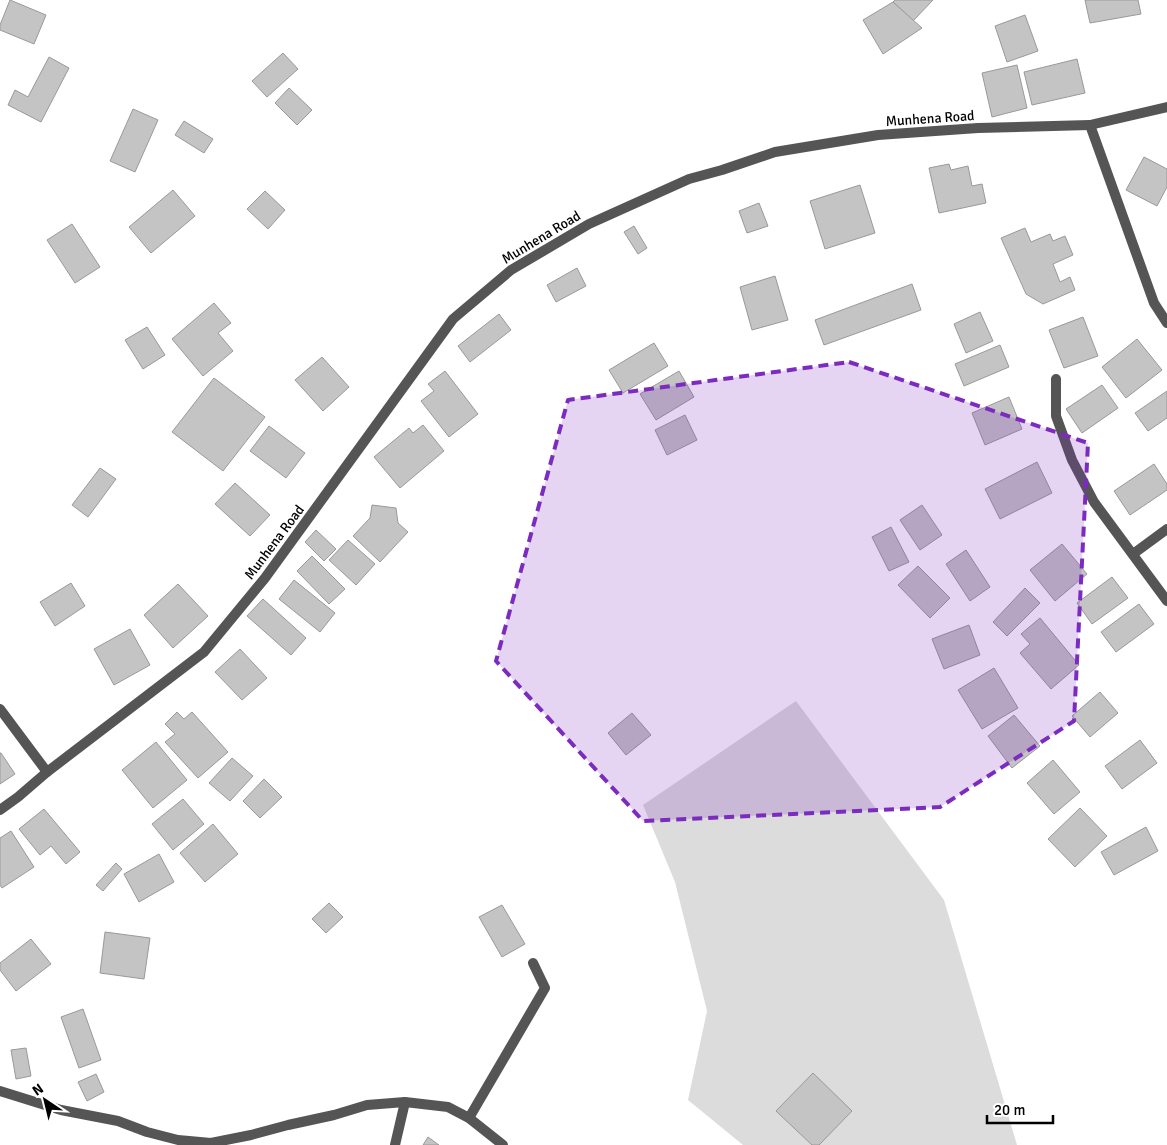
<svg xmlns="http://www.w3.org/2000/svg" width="1167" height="1145" font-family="Signika,sans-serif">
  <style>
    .green { fill: #dcdcdc }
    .building { fill: #c4c4c4; stroke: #999 }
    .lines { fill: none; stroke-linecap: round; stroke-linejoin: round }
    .service { stroke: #555; stroke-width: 10 }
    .minor { stroke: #555; stroke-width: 10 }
    .tertiary { stroke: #555; stroke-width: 10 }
    .marked { fill: #7b2cbf; fill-opacity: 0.2; stroke: #7b2cbf; stroke-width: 4; stroke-dasharray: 10 6; stroke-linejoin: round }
    .labels { text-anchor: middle; stroke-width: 4; stroke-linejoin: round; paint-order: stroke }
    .street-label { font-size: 14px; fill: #000; stroke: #fff }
  </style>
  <rect width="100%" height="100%" fill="#fff"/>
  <path class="green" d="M796 701 944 900 1017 1145H743L688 1100 707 1011 675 882 643 805Z"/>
  <g class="building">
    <path d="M10 0 46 15 34 44 0 30V25Z"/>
    <path d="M895 0H933L913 21 893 2Z"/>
    <path d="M1085 0H1138L1141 14 1090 23Z"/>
    <path d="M893 2 922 28 883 54 863 20Z"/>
    <path d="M1025 15 1038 51 1007 62 995 26Z"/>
    <path d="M283 53 298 69 267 97 252 81Z"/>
    <path d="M49 57 69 68 41 122 8 105 15 90 28 97Z"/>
    <path d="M1077 59 1085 93 1032 105 1024 72Z"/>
    <path d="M1017 65 1027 108 992 117 982 73Z"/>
    <path d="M289 88 312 110 297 125 275 103Z"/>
    <path d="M133 109 158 120 135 172 110 161Z"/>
    <path d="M184 121 213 139 204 153 175 135Z"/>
    <path d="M1144 157 1167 169V187L1157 206 1126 190Z"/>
    <path d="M949 164 951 170 968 166 972 186 982 184 986 203 939 213 929 168Z"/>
    <path d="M860 185 875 233 825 249 810 201Z"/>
    <path d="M173 190 195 216 151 253 129 227Z"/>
    <path d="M265 191 285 210 268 229 247 209Z"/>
    <path d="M759 203 768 226 747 233 739 211Z"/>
    <path d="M72 224 100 267 75 283 47 240Z"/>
    <path d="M634 226 647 248 638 254 624 232Z"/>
    <path d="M1025 228 1031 242 1050 234 1053 241 1065 236 1073 255 1053 264 1060 282 1070 277 1075 290 1043 304 1026 294 1001 238Z"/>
    <path d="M577 268 586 286 556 302 547 285Z"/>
    <path d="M775 276 788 320 752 330 740 287Z"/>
    <path d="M912 284 921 310 824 345 815 320Z"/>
    <path d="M214 303 231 323 218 333 233 351 203 376 172 339Z"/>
    <path d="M980 312 993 341 966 353 954 324Z"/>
    <path d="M499 314 511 330 470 362 458 346Z"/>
    <path d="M1083 317 1098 356 1064 368 1049 330Z"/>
    <path d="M147 327 165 355 143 369 125 340Z"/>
    <path d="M1137 339 1162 370 1126 398 1102 367Z"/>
    <path d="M654 343 668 366 623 393 609 370Z"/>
    <path d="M1000 345 1009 367 964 386 955 364Z"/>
    <path d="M322 357 349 387 323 411 295 380Z"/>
    <path d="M445 371 478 414 449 437 421 401 434 391 428 384Z"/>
    <path d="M679 371 694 397 656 420 640 394Z"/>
    <path d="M214 378 265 417 223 471 172 432Z"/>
    <path d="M1102 385 1118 408 1082 433 1066 409Z"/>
    <path d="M1167 391V418L1148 431 1135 413Z"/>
    <path d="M1009 397 1022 429 985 445 972 413Z"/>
    <path d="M685 415 697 440 667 455 655 430Z"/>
    <path d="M423 425 444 451 400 488 374 457 409 428 413 433Z"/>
    <path d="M269 426 305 453 286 478 250 451Z"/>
    <path d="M1037 462 1052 493 1000 519 985 489Z"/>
    <path d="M1154 464 1167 484V490L1130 515 1114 491Z"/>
    <path d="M100 468 116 479 88 517 72 505Z"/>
    <path d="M235 483 270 515 250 536 215 504Z"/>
    <path d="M372 505 396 508 398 523 408 532 380 562 353 536 370 518Z"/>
    <path d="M922 505 942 535 920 550 900 520Z"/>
    <path d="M891 527 909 562 889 571 872 537Z"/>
    <path d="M316 530 336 549 324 561 305 542Z"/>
    <path d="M348 540 375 564 356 585 329 560Z"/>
    <path d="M1062 544 1087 574 1055 601 1030 570Z"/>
    <path d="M966 550 990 587 970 601 946 564Z"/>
    <path d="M312 556 345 589 329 604 297 571Z"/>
    <path d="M918 566 950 598 930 618 898 585Z"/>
    <path d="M1112 577 1128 598 1092 624 1077 603Z"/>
    <path d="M294 580 335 613 320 632 279 599Z"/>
    <path d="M71 583 85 606 55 626 40 602Z"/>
    <path d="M178 584 208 616 173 648 144 615Z"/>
    <path d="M1025 588 1040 603 1007 636 993 622Z"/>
    <path d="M263 599 306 638 291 655 247 616Z"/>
    <path d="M1139 604 1154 624 1116 652 1101 632Z"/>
    <path d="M1040 618 1079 665 1051 689 1020 653 1030 644 1021 634Z"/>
    <path d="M969 625 980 655 944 669 932 639Z"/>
    <path d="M130 629 150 665 114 685 94 649Z"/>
    <path d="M240 649 267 678 242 700 215 672Z"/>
    <path d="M994 668 1018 708 982 729 958 690Z"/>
    <path d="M1100 692 1118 713 1090 737 1072 716Z"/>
    <path d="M177 712 184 719 192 712 228 752 198 778 165 742 175 734 165 724Z"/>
    <path d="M632 713 651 735 626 755 608 733Z"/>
    <path d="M1014 715 1040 746 1012 768 988 736Z"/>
    <path d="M1140 740 1157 763 1122 789 1105 766Z"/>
    <path d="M156 742 187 780 153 808 122 770Z"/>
    <path d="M0 753H1L15 774 0 784Z"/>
    <path d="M232 758 253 776 230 801 209 783Z"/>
    <path d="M1053 760 1080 792 1054 814 1027 783Z"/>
    <path d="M264 779 282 797 260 818 243 801Z"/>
    <path d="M183 799 204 824 173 850 152 824Z"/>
    <path d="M1080 808 1107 836 1075 867 1048 839Z"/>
    <path d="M44 809 80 852 66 864 51 846 40 855 19 829Z"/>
    <path d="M213 824 238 854 205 882 180 853Z"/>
    <path d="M1146 827 1158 851 1114 875 1101 852Z"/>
    <path d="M11 831 34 867 2 888 0 885V838Z"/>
    <path d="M159 854 174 882 139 902 124 874Z"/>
    <path d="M116 863 122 869 103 891 96 885Z"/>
    <path d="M329 903 343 917 326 933 312 919Z"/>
    <path d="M502 905 525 944 502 957 479 917Z"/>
    <path d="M105 932 150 938 144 979 100 973Z"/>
    <path d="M31 939 51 964 16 991 0 970V963Z"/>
    <path d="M83 1009 101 1060 79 1068 61 1017Z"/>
    <path d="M26 1048 31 1076 16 1079 11 1050Z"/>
    <path d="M813 1073 852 1111 819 1145H812L776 1111Z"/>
    <path d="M96 1074 104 1092 87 1101 78 1082Z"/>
    <path d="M428 1137 439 1145H423Z"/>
  </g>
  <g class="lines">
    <path class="service" d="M469 1118 545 988 533 963"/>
    <g class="minor">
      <path d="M1090 125 1154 303 1167 323"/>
      <path d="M1056 379V416L1072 460 1094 502 1167 601"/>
      <path d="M1133 554 1167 529"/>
      <path d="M0 709 47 772"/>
      <path d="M0 1091 61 1110 118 1121 147 1132 178 1140 211 1143 251 1135 288 1125 334 1115 367 1105 405 1102 448 1107 469 1118 503 1145"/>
      <path d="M395 1145 405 1102"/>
    </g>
    <path class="tertiary" d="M0 810 18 797 47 772 204 652 265 578 453 319 511 270 589 224 689 179 722 170 775 152 878 135 978 128 1090 125 1167 107"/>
  </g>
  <path class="marked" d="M849 362 1088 443 1074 721 940 807 643 821 496 661 568 400Z"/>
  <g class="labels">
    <g class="street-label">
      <text transform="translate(930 118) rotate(-4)" y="5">Munhena Road</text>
      <text transform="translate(541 237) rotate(-31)" y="5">Munhena Road</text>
      <text transform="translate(274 542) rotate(-53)" y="5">Munhena Road</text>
    </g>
  </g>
  <g transform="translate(45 1100) rotate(325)" stroke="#ffffff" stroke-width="4" paint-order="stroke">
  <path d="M0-4L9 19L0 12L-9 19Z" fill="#000000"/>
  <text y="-8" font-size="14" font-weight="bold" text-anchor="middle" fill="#000000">N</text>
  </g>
  <path d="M987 1115v8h66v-8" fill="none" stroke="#000000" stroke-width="2.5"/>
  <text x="994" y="1115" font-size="15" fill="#000000" stroke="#ffffff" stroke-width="4" paint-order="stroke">20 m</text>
</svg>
